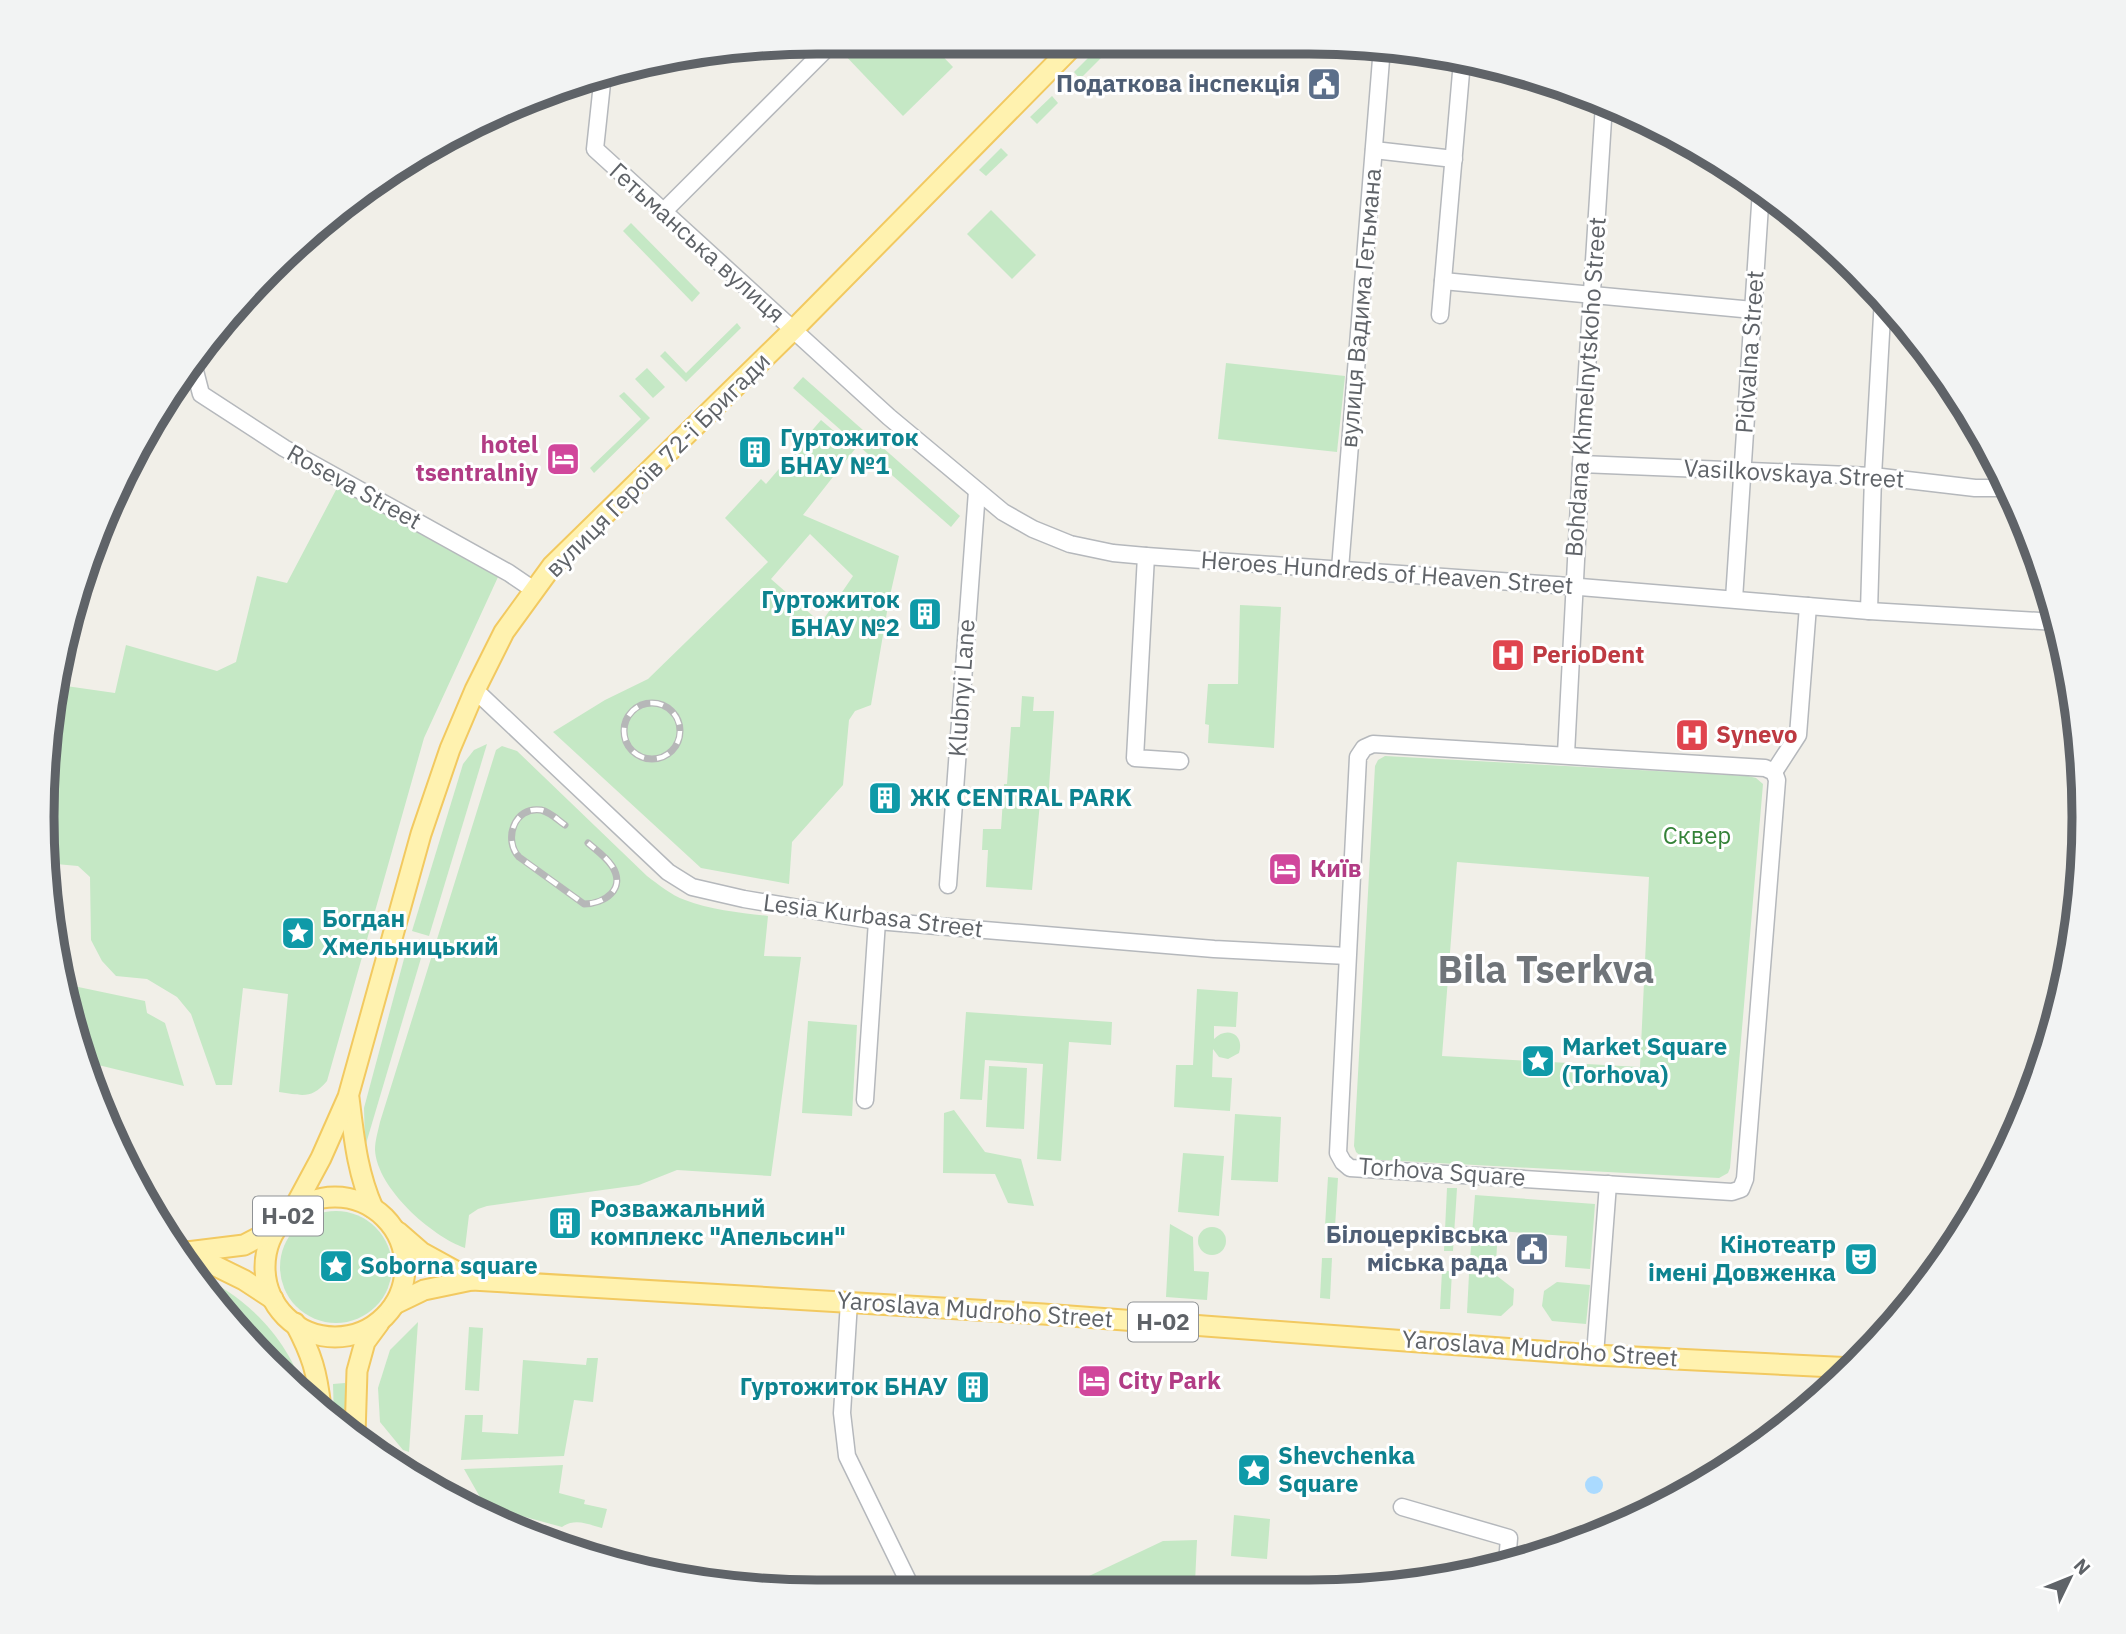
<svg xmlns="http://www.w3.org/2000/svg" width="2126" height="1634" font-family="'IBM Plex Sans',sans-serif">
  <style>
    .green { fill: #c5e8c5; fill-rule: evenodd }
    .water { fill: #aadaff }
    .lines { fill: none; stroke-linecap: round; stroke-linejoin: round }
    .minor-casing { stroke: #b5b8bc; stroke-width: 19 }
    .major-casing { stroke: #f2c960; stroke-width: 23 }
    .minor { stroke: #fff; stroke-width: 16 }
    .major { stroke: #fff2af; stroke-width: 19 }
    .rail-casing { stroke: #b6b7b8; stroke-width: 7 }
    .rail { stroke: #fff; stroke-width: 4.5; stroke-dasharray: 13; stroke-linecap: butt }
    .labels { text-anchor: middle; stroke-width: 6; stroke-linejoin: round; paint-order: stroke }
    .shield { fill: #fff; stroke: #8f9295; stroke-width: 2 }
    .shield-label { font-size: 23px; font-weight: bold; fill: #5f6368 }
    .service-label { font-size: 24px; font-weight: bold; fill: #4e5e75; stroke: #fff; text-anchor: end }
    .street-label { font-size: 24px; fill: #5f6368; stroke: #fff }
    .culture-label { font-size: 24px; font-weight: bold; fill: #0d838f; stroke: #fff; text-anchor: start }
    .hotel-label { font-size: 24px; font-weight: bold; fill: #b23c85; stroke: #fff; text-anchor: start }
    .health-label { font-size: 24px; font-weight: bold; fill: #be3a42; stroke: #fff; text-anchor: start }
    .park-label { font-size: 24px; fill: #348238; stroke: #fff }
    .town-label { font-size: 38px; font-weight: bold; fill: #70757a; stroke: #fff }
    .rim { fill: none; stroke: #5f6368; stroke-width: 9 }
  </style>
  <rect width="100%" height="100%" fill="#f1efe8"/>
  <g class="green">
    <path d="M850 42H929L953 67 903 116 841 51Z"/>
    <path d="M1095 51 1101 58 1080 79 1074 72Z"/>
    <path d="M1052 96 1058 103 1037 124 1030 117Z"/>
    <path d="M1001 148 1008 155 986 176 979 170Z"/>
    <path d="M991 210 1036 255 1012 279 967 234Z"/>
    <path d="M631 223 700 293 692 302 623 231Z"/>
    <path d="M737 323 741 328 686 382 660 356 665 351 686 373Z"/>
    <path d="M1226 363 1345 376 1337 452 1218 439Z"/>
    <path d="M647 368 665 387 653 398 635 379Z"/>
    <path d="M803 377 960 516 951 527 793 388Z"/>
    <path d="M624 392 650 418 594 473 590 468 641 419 619 396Z"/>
    <path d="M821 420 855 449 803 515 899 556 889 600 871 705 855 711 849 720 843 785 792 842 789 884 701 868 553 732 605 700 648 679 768 562 725 518 761 479 766 484ZM810 534 853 576 821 623 771 579Z"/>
    <path d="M337 488 498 577 424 738 327 1081C311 1100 302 1095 279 1092L288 994 243 988 232 1085H216L191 1014 177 997 147 979 116 976 102 961 91 940 90 877 78 866 45 863 42 819 50 772 48 771 59 685 115 693 126 645 217 671 236 662 257 576 287 583Z"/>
    <path d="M1240 605 1281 607 1274 748 1208 743 1209 725 1205 724 1208 684H1238Z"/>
    <path d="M1022 696 1034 697 1033 711H1054V713L1048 802H1040L1032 890 986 887 988 850H982L983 829H1001L1004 784H1007L1011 727H1020Z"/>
    <path d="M487 744 429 936 412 931 463 764 474 750Z"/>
    <path d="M502 746 517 751 647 876C659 885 671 895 685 900 710 910 742 913 768 916L764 956 801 957 771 1176 677 1170 639 1185 487 1206 478 1209 469 1215 465 1248C431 1236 377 1188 375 1150 375 1141 378 1131 380 1122L496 750Z"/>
    <path d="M1385 756 1748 776 1756 778 1763 784 1730 1168 1728 1173 1719 1178 1364 1159 1356 1152 1354 1146 1375 766 1378 760ZM1457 862 1649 877 1640 1067 1442 1056Z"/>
    <path d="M408 944 424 948 365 1147 364 1108Z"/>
    <path d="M64 984 145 1001 147 1013 165 1023 184 1086 82 1061Z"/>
    <path d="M1197 989 1238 992 1236 1027 1214 1026V1039C1226 1026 1245 1033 1239 1053L1228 1059 1219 1057 1213 1049 1212 1077 1232 1078 1230 1111 1174 1107 1176 1065H1193Z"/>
    <path d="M966 1012 1112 1022 1111 1045 1069 1042 1061 1161 1037 1159 1043 1064 985 1060 982 1100 960 1099Z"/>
    <path d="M808 1021 857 1025 852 1116 802 1113Z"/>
    <path d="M989 1066 1027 1068 1024 1129 986 1127Z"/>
    <path d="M954 1110 985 1152 1021 1159 1034 1206 1008 1203 995 1174 943 1173 944 1113Z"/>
    <path d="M1235 1114 1281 1117 1278 1182 1231 1180Z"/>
    <path d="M1183 1153 1224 1156 1219 1216 1178 1212Z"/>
    <path d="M1328 1177 1338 1178 1334 1243 1324 1242Z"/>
    <path d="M1447 1188H1457L1453 1251H1444Z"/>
    <path d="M1475 1195 1595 1204 1590 1269 1565 1267 1567 1236 1498 1231 1496 1262 1470 1260Z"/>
    <circle cx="336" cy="1267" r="56"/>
    <path d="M1170 1224 1193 1237 1194 1271 1209 1272 1207 1300 1166 1297Z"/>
    <circle cx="1212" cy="1241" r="14"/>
    <path d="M1322 1258H1332L1330 1299 1320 1298Z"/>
    <path d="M1442 1271H1452L1450 1309H1440Z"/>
    <path d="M194 1273C246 1295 290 1340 305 1395L269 1365Z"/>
    <path d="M1469 1274 1497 1276 1514 1289 1513 1305 1501 1316 1467 1313Z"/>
    <path d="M1557 1282 1590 1285 1586 1324 1552 1321 1542 1306 1544 1291Z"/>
    <path d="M418 1322 409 1452 403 1450 380 1422 378 1388 390 1350Z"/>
    <path d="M469 1327 483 1328 479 1391 465 1390Z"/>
    <path d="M587 1358H598L593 1402 574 1400 564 1456 461 1460 465 1415H483L482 1432 518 1434 523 1360 586 1365Z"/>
    <path d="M345 1383 346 1428 334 1419 333 1384Z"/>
    <path d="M563 1465 559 1493 585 1500 584 1504 607 1509 602 1528C587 1524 575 1518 562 1527L485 1506 464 1469Z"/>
    <path d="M1234 1515 1270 1519 1267 1559 1231 1556Z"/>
    <path d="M1197 1540 1195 1583 1246 1585H1070L1163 1541Z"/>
  </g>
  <circle class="water" cx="1594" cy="1485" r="9"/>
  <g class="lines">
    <g class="minor-casing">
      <g id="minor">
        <path d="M603 74 595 149 889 417 1003 512 1033 529 1070 544 1113 553 1146 556 1556 585 1869 611 2056 622"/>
        <path d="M1374 150 1454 159"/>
        <path d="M664 211 833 42"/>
        <path d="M1443 281 1753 310"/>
        <path d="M1440 315 1462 61"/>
        <path d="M194 367 201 394 284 448 509 573 534 590"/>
        <path d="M1581 464 1873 476 1975 488H2007"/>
        <path d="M1146 556 1135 758 1180 761"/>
        <path d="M1340 569 1382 47"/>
        <path d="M1734 599 1761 190"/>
        <path d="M1869 611 1873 476 1883 298"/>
        <path d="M475 690 668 872 692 887 744 899 877 921 1214 949 1347 956"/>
        <path d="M1373 744 1765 768 1774 772 1777 780 1745 1179 1741 1189 1732 1192 1350 1168 1343 1162 1338 1153 1358 757 1364 748Z"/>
        <path d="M1566 754 1581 464 1604 104"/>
        <path d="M1774 772 1798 735 1808 606"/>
        <path d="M948 885 977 491"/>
        <path d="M2072 939 2082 795"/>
        <path d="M865 1100 877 921"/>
        <path d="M849 1302 842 1413 847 1456 910 1585"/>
        <path d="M1595 1355 1608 1184"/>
        <path d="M1402 1507 1509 1538 1507 1563"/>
      </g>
    </g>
    <g class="major-casing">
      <g id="major">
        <path d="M349 1098C354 1137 357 1172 373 1208"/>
        <circle cx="335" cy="1267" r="70"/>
        <path d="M293 1210 321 1158 348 1097 421 834 450 749 475 690 504 632 552 566 793 330 1076 43"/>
        <path d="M398 1232 421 1252 472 1280"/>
        <path d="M175 1250 187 1252 244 1245 275 1229"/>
        <path d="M187 1252 244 1280 273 1299"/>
        <path d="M395 1304 424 1290 472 1280 1043 1314 1595 1355 1854 1368"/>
        <path d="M295 1323C312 1355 317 1372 321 1408"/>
        <path d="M355 1435 357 1371 365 1342 379 1323"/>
      </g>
    </g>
    <use href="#minor" class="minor"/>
    <use href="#major" class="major"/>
    <g class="rail-casing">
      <g id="rail">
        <circle cx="652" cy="731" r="28"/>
        <path d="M565 825C558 820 550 812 541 810 514 806 503 840 519 857L584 904C604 904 627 889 612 866 606 857 596 850 588 843"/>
      </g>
    </g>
    <use href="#rail" class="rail"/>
  </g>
  <defs>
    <g id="civic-square" transform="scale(1.75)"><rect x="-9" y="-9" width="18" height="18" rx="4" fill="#5c6f8a" stroke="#fff"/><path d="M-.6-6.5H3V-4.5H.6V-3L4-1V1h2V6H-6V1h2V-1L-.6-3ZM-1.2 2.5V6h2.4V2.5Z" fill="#fff"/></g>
    <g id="building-square" transform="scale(1.75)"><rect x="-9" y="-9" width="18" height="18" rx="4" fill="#0f9aa8" stroke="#fff"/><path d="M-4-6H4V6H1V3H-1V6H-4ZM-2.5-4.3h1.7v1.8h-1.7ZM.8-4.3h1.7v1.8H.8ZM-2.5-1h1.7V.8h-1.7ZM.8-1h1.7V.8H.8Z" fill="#fff"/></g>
    <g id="hotel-square" transform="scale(1.75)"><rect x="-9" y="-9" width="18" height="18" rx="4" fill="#d1479c" stroke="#fff"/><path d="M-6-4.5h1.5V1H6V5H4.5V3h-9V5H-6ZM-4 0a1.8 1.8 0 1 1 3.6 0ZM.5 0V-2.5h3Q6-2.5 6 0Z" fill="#fff"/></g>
    <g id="hospital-square" transform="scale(1.75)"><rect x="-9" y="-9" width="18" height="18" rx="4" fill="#e0444e" stroke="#fff"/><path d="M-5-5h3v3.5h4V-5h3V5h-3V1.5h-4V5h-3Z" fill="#fff"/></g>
    <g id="sight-square" transform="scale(1.75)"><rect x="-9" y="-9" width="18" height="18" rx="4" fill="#0f9aa8" stroke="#fff"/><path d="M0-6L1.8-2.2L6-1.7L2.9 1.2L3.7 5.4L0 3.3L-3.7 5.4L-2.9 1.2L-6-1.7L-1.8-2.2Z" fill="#fff"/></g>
    <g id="theatre-square" transform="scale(1.75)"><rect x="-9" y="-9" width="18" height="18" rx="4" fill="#0f9aa8" stroke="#fff"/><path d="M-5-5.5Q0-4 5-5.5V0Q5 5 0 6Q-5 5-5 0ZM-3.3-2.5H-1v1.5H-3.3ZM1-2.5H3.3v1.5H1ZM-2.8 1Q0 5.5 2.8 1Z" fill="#fff"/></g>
  </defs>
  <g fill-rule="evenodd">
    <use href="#civic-square" x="1324" y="84"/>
    <use href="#building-square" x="755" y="452"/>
    <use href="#hotel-square" x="563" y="459"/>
    <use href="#building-square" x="925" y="614"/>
    <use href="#hospital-square" x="1508" y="655"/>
    <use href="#hospital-square" x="1692" y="735"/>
    <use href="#building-square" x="885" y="798"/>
    <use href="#hotel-square" x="1285" y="869"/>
    <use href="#sight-square" x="298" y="933"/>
    <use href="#sight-square" x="1538" y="1061"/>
    <use href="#building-square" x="565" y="1223"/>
    <use href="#civic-square" x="1532" y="1249"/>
    <use href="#theatre-square" x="1861" y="1259"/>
    <use href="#sight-square" x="336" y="1266"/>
    <use href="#hotel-square" x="1094" y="1381"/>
    <use href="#building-square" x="973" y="1387"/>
    <use href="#sight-square" x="1254" y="1470"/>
  </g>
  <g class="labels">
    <g class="shield">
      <rect x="253" y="1196.5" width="70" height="39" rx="5"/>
      <rect x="1128" y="1302.5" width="70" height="39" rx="5"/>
    </g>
    <g class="shield-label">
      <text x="288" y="1224">Н-02</text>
      <text x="1163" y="1330">Н-02</text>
    </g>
    <g class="service-label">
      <text x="1300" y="92">Податкова інспекція</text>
      <text x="1508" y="1243">Білоцерківська<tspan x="1508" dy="28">міська рада</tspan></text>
    </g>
    <g class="street-label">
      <text transform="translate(697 243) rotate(42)" y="8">Гетьманська вулиця</text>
      <text transform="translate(1361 308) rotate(-85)" y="8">вулиця Вадима Гетьмана</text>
      <text transform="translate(1750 352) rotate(-86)" y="8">Pidvalna Street</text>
      <text transform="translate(1586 387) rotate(-86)" y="8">Bohdana Khmelnytskoho Street</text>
      <text transform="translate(658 465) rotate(-45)" y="8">вулиця Героїв 72-ї Бригади</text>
      <text transform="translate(1794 474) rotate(3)" y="8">Vasilkovskaya Street</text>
      <text transform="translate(354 487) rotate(29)" y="8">Roseva Street</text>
      <text transform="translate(1387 573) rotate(4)" y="8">Heroes Hundreds of Heaven Street</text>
      <text transform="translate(962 688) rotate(-86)" y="8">Klubnyi Lane</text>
      <text transform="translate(873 916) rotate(7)" y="8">Lesia Kurbasa Street</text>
      <text transform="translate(1442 1172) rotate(4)" y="8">Torhova Square</text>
      <text transform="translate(975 1310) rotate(4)" y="8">Yaroslava Mudroho Street</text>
      <text transform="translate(1540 1349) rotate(4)" y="8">Yaroslava Mudroho Street</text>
    </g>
    <g class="culture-label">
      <text x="780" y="446">Гуртожиток<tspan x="780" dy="28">БНАУ №1</tspan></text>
      <text x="900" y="608" text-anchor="end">Гуртожиток<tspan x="900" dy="28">БНАУ №2</tspan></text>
      <text x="910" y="806">ЖК CENTRAL PARK</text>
      <text x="322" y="927">Богдан<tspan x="322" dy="28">Хмельницький</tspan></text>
      <text x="1562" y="1055">Market Square<tspan x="1562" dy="28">(Torhova)</tspan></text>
      <text x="590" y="1217">Розважальний<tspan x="590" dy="28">комплекс "Апельсин"</tspan></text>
      <text x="1836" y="1253" text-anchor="end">Кінотеатр<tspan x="1836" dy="28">імені Довженка</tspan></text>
      <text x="360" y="1274">Soborna square</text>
      <text x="948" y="1395" text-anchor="end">Гуртожиток БНАУ</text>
      <text x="1278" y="1464">Shevchenka<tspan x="1278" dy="28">Square</tspan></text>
    </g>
    <g class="hotel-label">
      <text x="538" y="453" text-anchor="end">hotel<tspan x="538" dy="28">tsentralniy</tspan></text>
      <text x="1310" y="877">Київ</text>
      <text x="1118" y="1389">City Park</text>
    </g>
    <g class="health-label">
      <text x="1532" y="663">PerioDent</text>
      <text x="1716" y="743">Synevo</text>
    </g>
    <g class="park-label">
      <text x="1697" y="844">Сквер</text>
    </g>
    <g class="town-label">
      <text x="1546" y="983">Bila Tserkva</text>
    </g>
  </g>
  <path d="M0 0H2126V1634H0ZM817 54H1309A763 763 0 0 1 2072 817V817A763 763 0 0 1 1309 1580H817A763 763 0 0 1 54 817V817A763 763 0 0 1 817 54Z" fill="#f2f3f3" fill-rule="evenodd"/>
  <path class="rim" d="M817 54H1309A763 763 0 0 1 2072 817V817A763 763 0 0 1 1309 1580H817A763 763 0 0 1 54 817V817A763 763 0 0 1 817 54Z"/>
  <g transform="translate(2070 1578) rotate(47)" stroke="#ffffff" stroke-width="5" paint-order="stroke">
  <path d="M0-5L12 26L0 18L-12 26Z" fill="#5f6368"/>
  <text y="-10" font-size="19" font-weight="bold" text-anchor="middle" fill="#5f6368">N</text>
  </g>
</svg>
